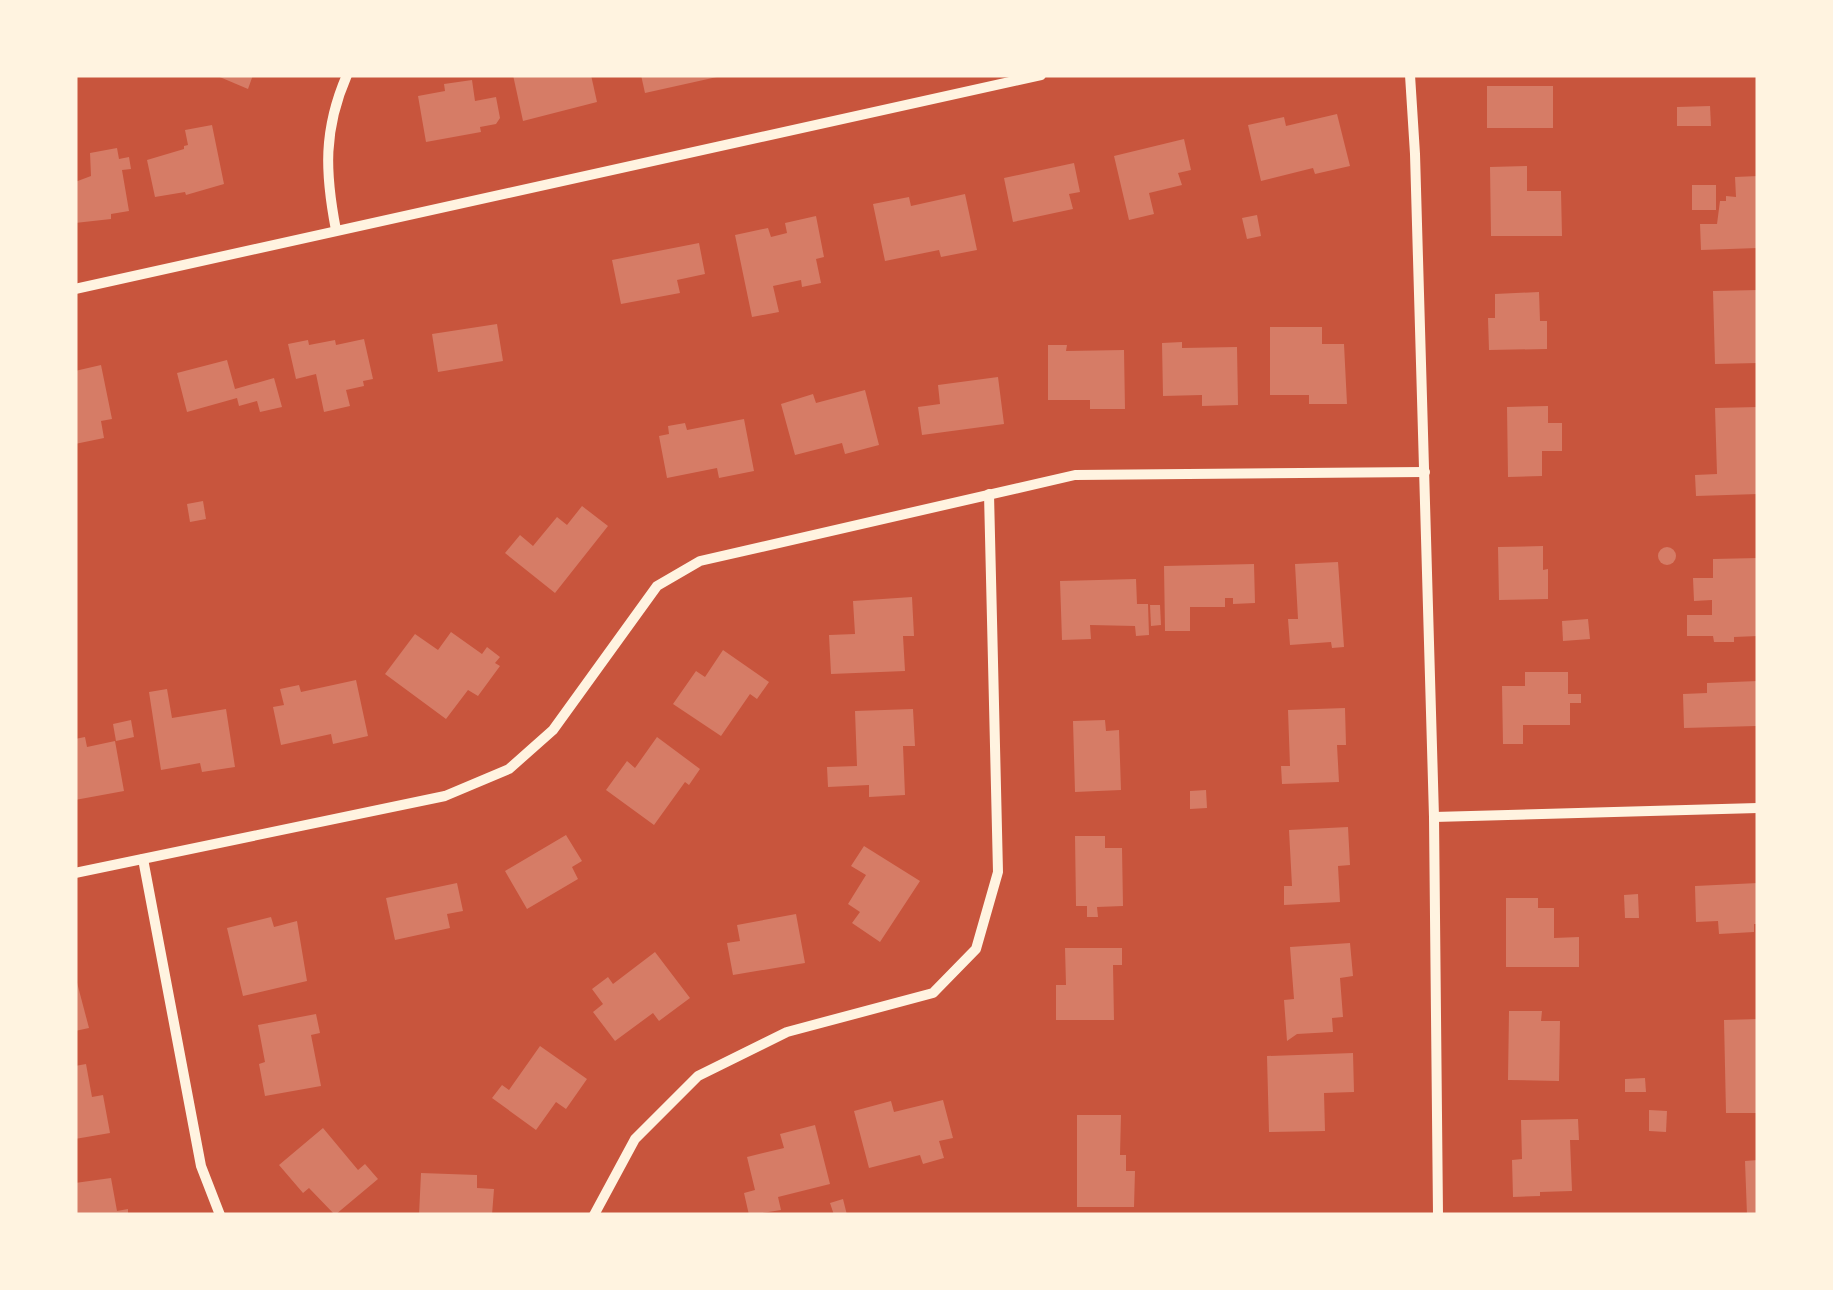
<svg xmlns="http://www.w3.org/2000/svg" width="1833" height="1290" font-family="Barlow,sans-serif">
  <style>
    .building { fill: #d67c66 }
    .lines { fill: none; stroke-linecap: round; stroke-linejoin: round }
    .minor { stroke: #fff3e0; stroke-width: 10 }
  </style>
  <rect width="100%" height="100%" fill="#c8553d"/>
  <g class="building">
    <path d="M215 75H253L248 89Z"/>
    <path d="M513 75H591L597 102 523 121Z"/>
    <path d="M641 75H717V77L645 93Z"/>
    <path d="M472 80 475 101 496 97 500 118 496 124 480 127 481 132 426 142 418 96 445 91 444 84Z"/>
    <rect x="1487" y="86" width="66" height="42"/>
    <path d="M1710 106 1711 126H1677V107Z"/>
    <path d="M1337 114 1350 166 1315 174 1313 168 1261 181 1248 125 1284 117 1286 126Z"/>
    <path d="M212 125 224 184 186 195 185 192 155 197 147 160 184 149V146L188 145 185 130Z"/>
    <path d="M1184 139 1191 170 1178 173 1182 185 1149 193 1154 214 1129 220 1114 156Z"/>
    <path d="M117 148 119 159 129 157 131 169 122 170 129 211 111 214V219L75 223V182L91 176 90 153Z"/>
    <path d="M1074 163 1080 192 1069 194 1073 209 1013 222 1004 178Z"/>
    <path d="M1527 166V191H1561L1562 236H1491L1490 167Z"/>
    <path d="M1758 176V248L1701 250 1700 224H1717L1720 201H1726V196L1736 197 1735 177Z"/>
    <rect x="1692" y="185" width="24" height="25"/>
    <path d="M965 194 977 250 941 257 939 250 885 261 873 204 909 197 911 206Z"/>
    <path d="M1257 215 1261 236 1247 239 1242 218Z"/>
    <path d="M816 216 824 257 816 259 821 283 802 287 801 280 773 286 779 312 752 317 735 235 768 228 771 237 787 233 785 223Z"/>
    <path d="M699 243 705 274 677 280 680 293 621 304 612 260Z"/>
    <path d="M1758 290V363L1715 364 1713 291Z"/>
    <path d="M1539 292 1540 321H1547V349L1489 350 1488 318H1495V294Z"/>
    <path d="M497 324 503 361 438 372 432 334Z"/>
    <path d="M1270 327H1322V344H1344L1347 404H1309V395H1270Z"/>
    <path d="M364 339 373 379 363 381 364 386 346 390 350 406 324 412 316 374 296 379 288 344 308 340 309 345 335 340 336 345Z"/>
    <path d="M1182 342V348L1237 347 1238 405 1202 406V395L1163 396 1162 343Z"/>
    <path d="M1048 345H1067L1066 351 1124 350 1125 409H1090V400H1048Z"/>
    <path d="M227 360 235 389 274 378 282 407 260 412 257 401 239 406 237 398 187 412 177 373Z"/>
    <path d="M101 365 112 419 101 421 104 438 75 444V371Z"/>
    <path d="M998 377 1004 424 922 435 918 407 940 404 938 385Z"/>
    <path d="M865 390 879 445 845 454 842 443 795 455 781 404 813 394 816 403Z"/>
    <path d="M1548 406V423H1562V451H1542V476L1508 477 1507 407Z"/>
    <path d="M1758 407V494L1696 496 1695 475 1717 474 1715 408Z"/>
    <path d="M744 419 754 471 719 478 717 468 667 478 659 436 669 434 668 426 685 423 687 430Z"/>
    <path d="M203 501 206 519 190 522 187 504Z"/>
    <path d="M582 506 608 526 555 593 505 553 520 535 533 546 557 517 567 525Z"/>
    <path d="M1543 546V570L1548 569V599L1499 600 1498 547Z"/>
    <circle cx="1667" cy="556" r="9"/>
    <path d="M1758 558V636L1734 637V642H1714L1713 636H1687V615H1712V600L1694 601 1693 578H1713V559Z"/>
    <path d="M1338 562 1344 647 1332 648 1331 642 1290 645 1288 619H1298L1295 564Z"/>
    <path d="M1254 564 1255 603 1233 604V598H1225V607H1190V631H1165L1164 566Z"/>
    <path d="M1136 579 1137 604H1148L1149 635 1136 636 1135 626 1090 625 1091 639 1062 640 1060 581Z"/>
    <path d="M912 597 914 636H903L905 671 831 674 829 635 855 634 853 601Z"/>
    <path d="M1150 605H1160L1161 625 1151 626Z"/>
    <path d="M1588 619 1590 639 1563 641 1562 621Z"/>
    <path d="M451 632 482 654 487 647 500 657 495 663 500 666 478 696 468 690 446 719 385 674 415 634 438 650Z"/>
    <path d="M723 650 769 682 757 699 750 694 721 736 673 704 696 671 705 677Z"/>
    <path d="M1525 672H1568V694H1581V703H1570V725H1523V744H1503L1502 686H1525Z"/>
    <path d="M356 680 368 736 333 744 331 734 281 745 273 707 284 705 280 689 299 685 301 692Z"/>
    <path d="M1758 681 1756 726 1684 728 1683 694 1707 693V683Z"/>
    <path d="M167 689 172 718 226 709 235 767 202 772 200 763 161 770 149 692Z"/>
    <path d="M1345 708 1346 745H1337L1339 782 1282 784 1281 766H1290L1288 710Z"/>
    <path d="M913 709 915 746H903L905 795 869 797V785L828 787 827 767 857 766 855 711Z"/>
    <path d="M131 720 134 737 116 741 113 724Z"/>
    <path d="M1105 720 1106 731 1119 730 1121 790 1075 792 1073 721Z"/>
    <path d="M85 737 87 747 115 741 124 791 75 800V739Z"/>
    <path d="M657 737 700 769 689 785 685 782 654 825 606 790 627 761 635 768Z"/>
    <path d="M1206 790 1207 808 1190 809V791Z"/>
    <path d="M1348 827 1350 865 1338 866 1340 902 1284 905V886H1292L1289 830Z"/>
    <path d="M566 835 582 861 572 867 578 879 527 909 505 871Z"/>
    <path d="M1075 836H1105V848H1122L1123 906 1097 907 1098 917H1087V906H1076Z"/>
    <path d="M864 846 920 881 880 942 852 923 860 912 848 904 866 875 851 866Z"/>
    <path d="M457 883 463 911 447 914 450 928 395 940 386 898Z"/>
    <path d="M1758 883V924H1754V932L1719 934 1718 921 1696 922 1695 886Z"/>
    <path d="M1638 894 1639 918H1625L1624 895Z"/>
    <path d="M1506 898H1538V908H1554V938L1579 937V967H1506Z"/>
    <path d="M796 914 805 963 733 975 727 943 740 941 737 925Z"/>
    <path d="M271 917 274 927 297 921 307 981 243 996 227 928Z"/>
    <path d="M1350 943 1353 976 1340 978 1343 1017 1332 1018 1333 1032 1297 1034 1287 1041 1284 1000 1294 999 1290 947Z"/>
    <path d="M1065 948H1122V965H1113L1114 1020H1056V985H1066Z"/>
    <path d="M655 952 690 998 659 1021 653 1013 615 1041 593 1012 603 1004 592 989 608 977 613 984Z"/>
    <path d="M75 975 89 1028 75 1031Z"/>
    <path d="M1509 1011H1542L1541 1021H1560L1559 1081 1508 1080Z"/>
    <path d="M316 1014 320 1033 311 1035 321 1086 265 1096 259 1064 265 1062 258 1025Z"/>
    <path d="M1758 1019V1113H1726L1724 1020Z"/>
    <path d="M540 1046 587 1079 566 1109 556 1102 536 1130 492 1098 502 1085 509 1090Z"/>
    <path d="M1353 1053 1354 1092 1324 1093 1325 1131 1269 1132 1267 1056Z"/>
    <path d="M86 1064 92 1097 103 1095 110 1133 75 1139V1066Z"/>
    <path d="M1645 1078 1646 1092H1625V1079Z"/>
    <path d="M943 1100 953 1138 939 1141 944 1158 923 1164 920 1155 869 1168 854 1111 891 1101 894 1112Z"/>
    <path d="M1649 1110 1667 1111 1666 1132 1649 1131Z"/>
    <path d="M1077 1115H1121L1120 1155H1126V1171H1135L1134 1207H1077Z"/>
    <path d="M1578 1119 1579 1140H1570L1572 1191 1540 1192V1196L1513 1197 1512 1160 1522 1159 1521 1120Z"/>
    <path d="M815 1125 830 1184 778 1197 781 1210 749 1215 744 1193 755 1190 747 1157 784 1148 780 1134Z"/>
    <path d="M323 1128 358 1170 365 1164 378 1179 335 1215 309 1188 303 1193 279 1165Z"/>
    <path d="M1758 1160V1215H1747L1745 1161Z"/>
    <path d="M421 1173 477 1175V1188L494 1189 492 1215H419Z"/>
    <path d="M111 1178 117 1211 128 1209V1215H75V1183Z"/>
    <path d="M843 1199 847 1215H834L830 1203Z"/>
  </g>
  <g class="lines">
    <g class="minor">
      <path d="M1410 75 1415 154 1434 817 1438 1215"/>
      <path d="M336 230C325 173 323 130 347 75"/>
      <path d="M75 289 1041 75"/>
      <path d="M1434 817 1758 808"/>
      <path d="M143 859 201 1166 220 1215"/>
      <path d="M75 873 445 796 509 769 553 730 657 586 700 561 1075 475 1425 472"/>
      <path d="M594 1215 635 1139 698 1076 787 1032 933 993 976 949 998 872 989 494"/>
    </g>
  </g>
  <rect width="1833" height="1290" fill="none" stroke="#fff3e0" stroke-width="155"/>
</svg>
